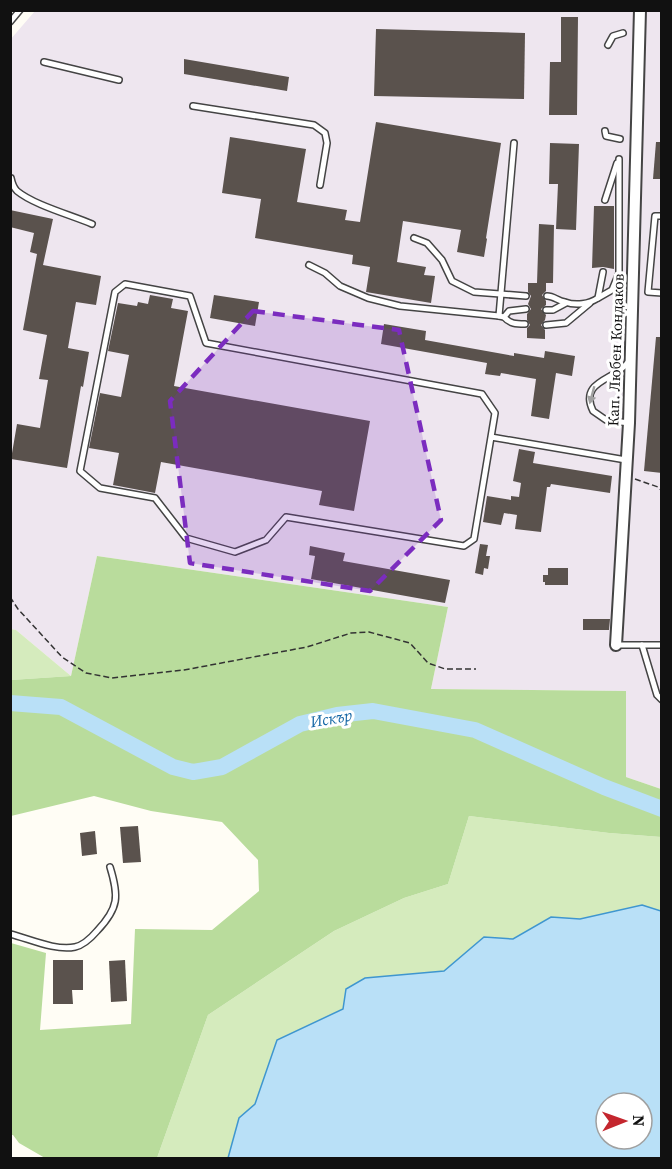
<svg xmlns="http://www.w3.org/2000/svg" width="672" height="1169" font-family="'Source Serif 4',serif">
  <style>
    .industrial { fill: #eee6ef }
    .green { fill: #d5ebbd }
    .forest { fill: #b9dc9c }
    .water { fill: #b9e0f7; stroke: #3f96cf; stroke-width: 1.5; fill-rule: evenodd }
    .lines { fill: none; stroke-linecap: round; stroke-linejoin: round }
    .river { stroke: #b9e0f7; stroke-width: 16 }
    .building { fill: #5a524d }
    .service-casing { stroke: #444; stroke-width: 8 }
    .minor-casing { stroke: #444; stroke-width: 14 }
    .path { stroke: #333; stroke-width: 1.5; stroke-dasharray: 6 3; stroke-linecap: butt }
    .service { stroke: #fff; stroke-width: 5 }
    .minor { stroke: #fff; stroke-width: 10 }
    .oneway { fill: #a0a0a0 }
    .marked { fill: #7b2cbf; fill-opacity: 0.2; stroke: #7b2cbf; stroke-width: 4.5; stroke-dasharray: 12 8; stroke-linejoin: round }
    .labels { text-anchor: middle; stroke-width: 6; stroke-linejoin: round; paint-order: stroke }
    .street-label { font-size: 15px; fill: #111; stroke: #fff }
    .water-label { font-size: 16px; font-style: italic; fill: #1768a6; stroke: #fff }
  </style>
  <rect width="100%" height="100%" fill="#fffdf5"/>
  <path class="industrial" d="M35 11H661V789L626 777 625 691 431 689 448 607 97 556 71 676 16 630 11 629 10 40Z"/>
  <g class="green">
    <path d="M11 629 16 630 71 676 11 680Z"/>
    <path d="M469 816 609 833 661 837V911L642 905 580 919 551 917 513 939 484 937 444 971 365 978 343 1009 277 1040 255 1104 239 1118 228 1158H157L208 1015 334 931 404 898 448 884Z"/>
  </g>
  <path class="forest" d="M97 556 448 607 431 689 626 691V777L661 789V837L609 833 469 816 448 884 404 898 334 931 208 1015 157 1158H45L19 1143 13 1135H11V943L46 953 40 1030 131 1024 135 929 212 930 259 891 258 860 222 822 151 811 94 796 11 816V680L71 676Z"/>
  <path class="water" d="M642 905 661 911V1158H228L239 1118 255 1104 277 1040 343 1009 346 989 365 978 444 971 484 937 513 939 551 917 580 919ZM606 1103H642V1139H606Z"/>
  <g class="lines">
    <path class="river" d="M10 703 61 707 173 767 193 772 222 767 300 724 337 715 373 711 475 730 604 787 662 809"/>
  </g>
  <g class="building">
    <path d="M561 17H578L577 115H549L550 62H561Z"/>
    <path d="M376 29 525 33 524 99 374 96Z"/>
    <path d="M184 59 289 77 287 91 184 74Z"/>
    <path d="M376 122 501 143 486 238 487 239 484 257 457 252 461 230 403 221 397 262 426 267 424 275 435 276 431 303 366 292 370 267 352 264 353 255 255 238 261 199 222 193 230 137 306 149 297 202 347 210 345 220 360 222Z"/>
    <path d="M656 142H662V179H653Z"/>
    <path d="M550 143 579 144 576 230 556 229 558 184H549Z"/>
    <path d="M594 206H614V269L603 267 592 268Z"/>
    <path d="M10 210 53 219 43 265 101 276 96 305 76 302 68 348 89 352 83 387 81 386 67 468 11 459 17 424 40 428 48 380 39 379 47 335 23 330 37 254 30 252 34 233 10 227Z"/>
    <path d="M539 224 554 225 553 283H546V291L542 295 546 301V305L541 309 546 315 545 320 541 325 545 330V339L527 338V328L530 325 527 320V314L531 309 528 304 531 296 528 292V283H537Z"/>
    <path d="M150 295 173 299 171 308 188 311 174 386 370 421 354 511 319 505 322 491 161 462 155 493 113 485 119 453 89 448 100 393 121 397 129 355 108 351 118 303 137 306 138 302 148 304Z"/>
    <path d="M214 295 259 302 255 326 210 318Z"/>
    <path d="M384 324 426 331 425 340 514 356V353L544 358 545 351 575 356 572 376 556 373 549 419 531 416 536 379 501 373 500 376 485 374 487 363 381 344Z"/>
    <path d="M656 337H662V473L644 471Z"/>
    <path d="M519 449 535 452 533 463 612 476 610 493 551 484 550 487H547L541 532 515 529 517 515 504 513 501 525 483 522 487 496 511 500V496L519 497 521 483 513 481Z"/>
    <path d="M480 544 488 545 486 556H490L488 569 484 568 483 575 475 573Z"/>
    <path d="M310 546 345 553 343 561 450 580 445 603 311 579 315 556 309 555Z"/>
    <path d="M548 568H568V585H545V582H543V575H548Z"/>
    <path d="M583 619H610L609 630H583Z"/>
    <path d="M138 826 141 862 123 863 120 827Z"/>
    <path d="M95 831 97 854 82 856 80 833Z"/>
    <path d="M53 960H83V990H72L73 1004H53Z"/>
    <path d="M125 960 127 1001 111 1002 109 961Z"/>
  </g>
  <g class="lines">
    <g class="service-casing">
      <g id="service">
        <path d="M10 22 20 10"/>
        <path d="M608 45 613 36 623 33"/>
        <path d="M44 62 119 80"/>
        <path d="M193 106 314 125 325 133 327 143 320 185"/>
        <path d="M605 131 606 136 620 139"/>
        <path d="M11 178C12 183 13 187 17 191 34 205 71 215 92 224"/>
        <path d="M605 200 617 163"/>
        <path d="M662 216H655L648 292 662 293"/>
        <path d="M414 238 427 243 442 260 452 281 474 292 526 296"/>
        <path d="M309 265 325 273 340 286 368 298 400 306 499 316 514 143"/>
        <path d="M547 296C554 296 558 301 565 302 576 306 589 304 598 298L603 272"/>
        <path d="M598 298 612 290 619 273V159"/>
        <path d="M546 310H553L566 303"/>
        <path d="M499 316 504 317C510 324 516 324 525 324"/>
        <path d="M504 317 509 311 526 309"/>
        <path d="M546 325 566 323 590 303"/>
        <path d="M628 362C617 380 578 380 593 411L606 420 629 423"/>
        <path d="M491 437 474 539 464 546 286 517 266 540 235 552 186 538 155 498 100 488 80 471 115 292 125 284 190 296 206 343 482 394 495 413 491 437 626 460"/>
        <path d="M616 645H662"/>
        <path d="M642 645 657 695 662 700"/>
        <path d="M10 934C30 939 55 951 75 947 84 945 91 938 97 931 119 908 119 896 110 867"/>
      </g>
    </g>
    <g class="minor-casing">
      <path id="minor" d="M616 645 629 423 640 10"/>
    </g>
    <g class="path">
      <path d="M635 479 658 487 662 491"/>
      <path d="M10 597 18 609 62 657 86 673 112 678 184 670 307 647 351 633 369 632 410 643 428 663 445 669H476"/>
    </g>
    <use href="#service" class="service"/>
    <use href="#minor" class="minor"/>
  </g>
  <defs><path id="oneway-solid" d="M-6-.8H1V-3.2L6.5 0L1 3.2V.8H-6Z" transform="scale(1.5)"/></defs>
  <use class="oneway" href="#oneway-solid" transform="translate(592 395) rotate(105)"/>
  <path class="marked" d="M253 311 399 330 441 520 370 591 190 563 170 401Z"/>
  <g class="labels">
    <g class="street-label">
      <text transform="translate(616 350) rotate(-88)" y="5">Кап. Любен Кондаков</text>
    </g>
    <g class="water-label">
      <text transform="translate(331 718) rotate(-10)" y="6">Искър</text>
    </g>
  </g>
  <rect width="672" height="1169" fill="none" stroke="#111111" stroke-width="24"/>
  <g transform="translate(624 1121) rotate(89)"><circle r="28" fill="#ffffff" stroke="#a0a0a0" stroke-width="1.5"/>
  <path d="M0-4.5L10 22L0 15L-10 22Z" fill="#c4262e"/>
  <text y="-9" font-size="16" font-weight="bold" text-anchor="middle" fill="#111111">N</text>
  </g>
</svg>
